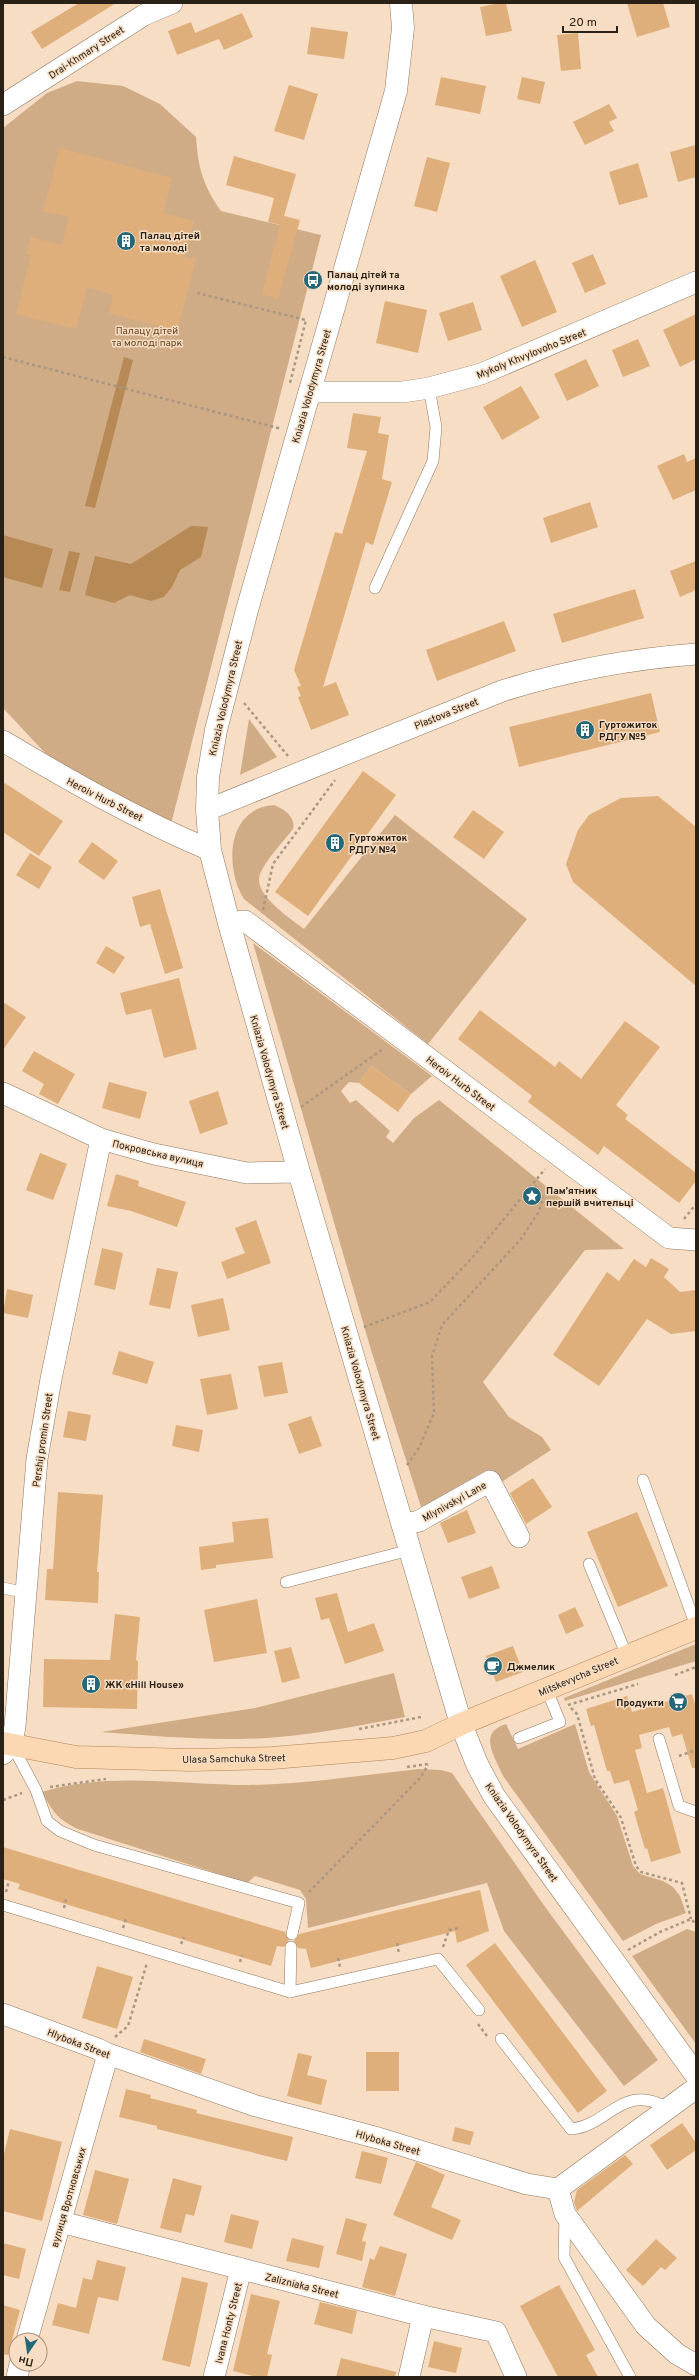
<svg xmlns="http://www.w3.org/2000/svg" width="699" height="2380" font-family="Overpass,sans-serif">
  <style>
    .green { fill: #d0ac86 }
    .water { fill: #b78955 }
    .building { fill: #dfaf7b }
    .lines { fill: none; stroke-linecap: round; stroke-linejoin: round }
    .service-casing { stroke: #8f7961; stroke-width: 12 }
    .minor-casing { stroke: #8f7961; stroke-width: 22 }
    .tertiary-casing { stroke: #8f7961; stroke-width: 23 }
    .secondary-casing { stroke: #8f7961; stroke-width: 23 }
    .primary-casing { stroke: #b08759; stroke-width: 23 }
    .path { stroke: #aa9783; stroke-width: 2.5; stroke-dasharray: 3 3; stroke-linecap: butt }
    .service { stroke: #fff; stroke-width: 11 }
    .minor { stroke: #fff; stroke-width: 21 }
    .tertiary { stroke: #fff; stroke-width: 22 }
    .secondary { stroke: #fff; stroke-width: 22 }
    .primary { stroke: #fbd8b1; stroke-width: 22 }
    .labels { text-anchor: middle; stroke-width: 3; stroke-linejoin: round; paint-order: stroke }
    .street-label { font-size: 10px; fill: #292016; stroke: #f6ddc3 }
    .poi-label { font-size: 10px; font-weight: bold; fill: #292016; stroke: #f6ddc3; text-anchor: start }
    .park-label { font-size: 10px; fill: #66451d; stroke: #f6ddc3 }
  </style>
  <rect width="100%" height="100%" fill="#f6ddc3"/>
  <g class="green">
    <path d="M77 81 123 86 160 104 196 137C198 167 203 186 221 211L321 235 171 824 60 769 3 708V128L47 93Z"/>
    <path d="M249 719 277 757 240 775Z"/>
    <path d="M274 805C284 809 296 817 293 829 283 842 267 858 260 874 252 894 291 919 304 929L395 815 527 919 428 1044 244 899C224 867 227 808 274 805Z"/>
    <path d="M253 943 432 1076 411 1094 371 1066 359 1083 349 1082 341 1091 350 1103 356 1100 390 1131 386 1137 393 1143 414 1118 439 1100 624 1249 585 1250 483 1382 509 1417 542 1437 551 1450 500 1483 422 1510 371 1350Z"/>
    <path d="M696 1644V1661L565 1701 564 1698Z"/>
    <path d="M394 1673 405 1717C347 1728 288 1740 229 1739 186 1739 144 1735 101 1732L255 1708Z"/>
    <path d="M506 1724 518 1749 575 1724 589 1772 617 1816 633 1866 640 1874 663 1881 673 1887 680 1896 686 1913 656 1924 623 1941 503 1776C495 1757 477 1733 506 1724Z"/>
    <path d="M419 1769 441 1770 452 1773 543 1904 658 2060 624 2086 504 1931 487 1883 308 1928 306 1899 300 1890 255 1876 247 1883 78 1829C57 1819 53 1812 42 1792 108 1771 182 1785 250 1785 307 1784 363 1775 419 1769Z"/>
    <path d="M687 1929 696 1932V2044L632 1956Z"/>
  </g>
  <g class="water">
    <path d="M124 357 133 360 95 508 85 506Z"/>
    <path d="M191 526 208 527 201 557 180 570 172 587 164 597 151 601 130 595 114 603 85 595 95 556 131 564Z"/>
    <path d="M3 535 53 549 42 588 3 577Z"/>
    <path d="M69 551 80 553 70 592 59 590Z"/>
  </g>
  <g class="building">
    <path d="M79 3H116L42 49 31 32Z"/>
    <path d="M499 3H506L512 31 486 36 480 7Z"/>
    <path d="M627 3H663L670 27 637 37Z"/>
    <path d="M242 13 253 37 224 50 219 39 177 55 168 31 191 22 195 33Z"/>
    <path d="M311 27 348 32 344 59 307 54Z"/>
    <path d="M578 33 581 69 561 71 557 35Z"/>
    <path d="M441 77 486 86 480 114 435 105Z"/>
    <path d="M522 77 545 82 540 104 517 99Z"/>
    <path d="M289 85 318 94 304 140 274 131Z"/>
    <path d="M609 104 617 118 609 122 614 131 585 145 573 122Z"/>
    <path d="M696 145V177L678 182 670 152Z"/>
    <path d="M60 148 172 178 163 213 194 221 185 257 196 259 177 331 109 313 113 295 87 287 76 329 16 314 31 255 26 254 31 237 62 245 69 217 43 211Z"/>
    <path d="M234 156 296 174 284 216 300 220 278 299 262 294 280 225 268 222 274 198 226 185Z"/>
    <path d="M427 157 450 163 437 212 414 206Z"/>
    <path d="M638 163 648 197 619 205 609 172Z"/>
    <path d="M593 254 606 284 585 293 572 263Z"/>
    <path d="M535 260 557 312 522 327 500 276Z"/>
    <path d="M385 301 427 310 418 353 376 343Z"/>
    <path d="M473 302 482 330 448 341 439 313Z"/>
    <path d="M696 314V359L680 367 663 330Z"/>
    <path d="M638 339 650 366 623 377 612 350Z"/>
    <path d="M586 359 599 386 567 401 554 374Z"/>
    <path d="M521 386 540 418 502 440 483 407Z"/>
    <path d="M353 413 381 417 378 433 389 435 382 479 392 482 373 545 366 542 323 687 336 682 349 715 311 730 298 697 301 696 297 687 301 686 294 670 335 532 342 534 367 451 347 448Z"/>
    <path d="M684 454 687 462 696 458V490L673 500 657 466Z"/>
    <path d="M590 502 598 527 551 543 543 518Z"/>
    <path d="M696 561V590L680 597 670 571Z"/>
    <path d="M635 589 644 618 562 643 553 614Z"/>
    <path d="M504 621 516 651 437 681 426 650Z"/>
    <path d="M651 693 660 732 519 767 509 727Z"/>
    <path d="M363 771 396 795 308 916 275 892Z"/>
    <path d="M3 782 63 821 39 856 3 832Z"/>
    <path d="M658 796 696 827V986L573 882 566 864 578 830 589 815 621 798Z"/>
    <path d="M473 810 504 832 484 859 453 837Z"/>
    <path d="M92 842 118 861 104 880 78 862Z"/>
    <path d="M30 853 52 867 39 889 16 875Z"/>
    <path d="M160 889 183 968 165 974 150 924 140 927 132 897Z"/>
    <path d="M106 946 125 957 114 974 96 963Z"/>
    <path d="M179 978 197 1049 164 1058 151 1009 126 1015 120 993Z"/>
    <path d="M3 1002 26 1017 3 1050Z"/>
    <path d="M480 1010 555 1067 559 1061 581 1079 625 1021 660 1047 616 1105 628 1115 625 1119 696 1173V1181L679 1203 604 1146 598 1155 528 1102 532 1096 458 1039Z"/>
    <path d="M34 1051 75 1074 58 1104 39 1094 44 1084 22 1071Z"/>
    <path d="M371 1066 411 1094 398 1112 359 1083Z"/>
    <path d="M109 1082 147 1092 140 1119 102 1108Z"/>
    <path d="M218 1091 228 1124 200 1134 189 1101Z"/>
    <path d="M40 1153 67 1164 53 1200 26 1190Z"/>
    <path d="M116 1174 139 1181 138 1186 186 1202 177 1227 131 1211 107 1206Z"/>
    <path d="M256 1220 271 1263 227 1279 221 1262 245 1253 235 1228Z"/>
    <path d="M102 1248 123 1253 115 1290 94 1285Z"/>
    <path d="M651 1258 669 1269 664 1277 680 1292 696 1290V1331L671 1334 647 1319 599 1386 553 1355 607 1272 619 1281 634 1259 646 1267Z"/>
    <path d="M157 1268 178 1272 170 1309 149 1305Z"/>
    <path d="M7 1289 33 1295 28 1318 3 1313Z"/>
    <path d="M223 1298 230 1330 198 1337 191 1305Z"/>
    <path d="M119 1351 154 1362 147 1384 112 1374Z"/>
    <path d="M282 1362 288 1393 264 1397 258 1366Z"/>
    <path d="M231 1374 238 1409 207 1415 200 1379Z"/>
    <path d="M68 1411 91 1415 86 1441 63 1437Z"/>
    <path d="M311 1416 322 1446 299 1454 288 1424Z"/>
    <path d="M176 1425 203 1430 199 1452 172 1446Z"/>
    <path d="M533 1478 552 1507 526 1524 510 1493Z"/>
    <path d="M58 1492 103 1495 97 1572H99L98 1603 45 1600 47 1569H53Z"/>
    <path d="M467 1510 476 1533 448 1543 440 1523Z"/>
    <path d="M637 1512 668 1586 618 1607 587 1532Z"/>
    <path d="M268 1518 273 1558 216 1565V1568L201 1570 199 1547 234 1542 232 1522Z"/>
    <path d="M492 1566 500 1588 469 1599 461 1577Z"/>
    <path d="M337 1593 348 1632 374 1623 384 1651 345 1664 329 1618 321 1620 315 1598Z"/>
    <path d="M257 1599 267 1653 214 1662 204 1610Z"/>
    <path d="M575 1607 584 1626 566 1634 558 1615Z"/>
    <path d="M115 1614 140 1617 136 1660 138 1661 137 1709 43 1707 44 1659 110 1660Z"/>
    <path d="M513 1646 523 1672 496 1682 486 1656Z"/>
    <path d="M291 1647 300 1678 282 1683 274 1651Z"/>
    <path d="M692 1694 696 1707V1768H692L682 1734 672 1737 669 1727 639 1735 642 1748 635 1750 647 1793 663 1788 681 1853 651 1862 647 1848 645 1849 634 1812 638 1810 629 1780 614 1784 610 1771H607L594 1725 591 1726 586 1709 627 1696 632 1712Z"/>
    <path d="M3 1847 285 1932 289 1940 284 1947 277 1946 271 1966 75 1907 18 1889 20 1884 3 1879Z"/>
    <path d="M480 1890 489 1931 457 1943 455 1931 311 1968 306 1949 298 1948 294 1941 299 1934Z"/>
    <path d="M495 1943 607 2091 578 2113 466 1965Z"/>
    <path d="M97 1966 133 1977 117 2029 82 2018Z"/>
    <path d="M144 2039 206 2059 201 2074 140 2052Z"/>
    <rect x="366" y="2052" width="33" height="39"/>
    <path d="M298 2053 312 2056 307 2075 327 2080 321 2105 287 2096Z"/>
    <path d="M126 2089 151 2095 150 2098 197 2110 196 2113 293 2137 287 2161 157 2129V2126L119 2117Z"/>
    <path d="M682 2123 696 2143V2150L667 2170 650 2145Z"/>
    <path d="M455 2127 474 2132 470 2145 452 2141Z"/>
    <path d="M10 2129 62 2142 42 2221 3 2211V2158Z"/>
    <path d="M362 2151 388 2158 381 2184 355 2178Z"/>
    <path d="M625 2155 633 2164 577 2211 574 2202 577 2190Z"/>
    <path d="M416 2162 445 2175 431 2207 461 2220 452 2240 393 2215Z"/>
    <path d="M95 2170 129 2179 117 2224 83 2215Z"/>
    <path d="M173 2178 202 2186 194 2216 186 2214 181 2233 160 2228Z"/>
    <path d="M231 2214 259 2221 252 2249 224 2242Z"/>
    <path d="M346 2218 367 2224 362 2241 366 2242 362 2261 336 2254Z"/>
    <path d="M292 2238 324 2246 319 2268 286 2261Z"/>
    <path d="M656 2239 677 2258 665 2270 661 2267 643 2286 626 2270Z"/>
    <path d="M3 2243 26 2249 19 2279 3 2275Z"/>
    <path d="M380 2246 407 2254 395 2296 362 2287 370 2258 374 2260Z"/>
    <path d="M97 2260 126 2267 118 2301 98 2297 89 2334 52 2325 58 2303 76 2308 83 2278 92 2280Z"/>
    <path d="M182 2277 208 2283 190 2367 162 2360Z"/>
    <path d="M559 2285 595 2350 586 2355 598 2377H558L520 2306Z"/>
    <path d="M251 2294 280 2301 267 2354 272 2355 267 2377H257L233 2371Z"/>
    <path d="M320 2302 357 2311 352 2334 314 2324Z"/>
    <path d="M3 2305 20 2310 8 2355 3 2354Z"/>
    <path d="M434 2341 462 2348 456 2373 428 2367Z"/>
    <path d="M341 2358 396 2372 395 2377H336Z"/>
  </g>
  <g class="lines">
    <g class="service-casing">
      <g id="service">
        <path d="M375 588 433 461 436 427 429 388"/>
        <path d="M643 1480 696 1626"/>
        <path d="M589 1564 627 1656"/>
        <path d="M286 1582 410 1550"/>
        <path d="M3 1588 27 1593"/>
        <path d="M519 1738 560 1722 547 1690"/>
        <path d="M659 1739 679 1806 696 1812"/>
        <path d="M12 1745 36 1790 47 1821 60 1831 94 1845 299 1903 292 1934"/>
        <path d="M3 1905 290 1992 438 1959 479 2010"/>
        <path d="M290 1992 291 1947"/>
        <path d="M501 2039 571 2129C609 2126 621 2082 668 2108"/>
        <path d="M565 2217 564 2257 630 2377"/>
      </g>
    </g>
    <g class="minor-casing">
      <g id="minor">
        <path d="M3 105 144 15 172 3"/>
        <path d="M309 392H403L429 388 481 374 696 282"/>
        <path d="M3 741C70 781 138 820 210 850"/>
        <path d="M207 810 502 691C565 671 630 659 696 654"/>
        <path d="M229 923 245 921 669 1238 696 1240"/>
        <path d="M3 1093 101 1139 154 1154 247 1173 299 1172"/>
        <path d="M403 1525 419 1521 490 1481 519 1537"/>
        <path d="M3 1754 12 1744 15 1726 37 1459 51 1379 101 1139"/>
        <path d="M3 2014 98 2049 108 2054 256 2106 378 2138 527 2184 558 2189 565 2214 646 2326 677 2354 696 2365"/>
        <path d="M558 2189 696 2088"/>
        <path d="M61 2222 423 2316 496 2332 516 2377"/>
        <path d="M27 2340 108 2054"/>
        <path d="M17 2377 20 2364"/>
        <path d="M214 2377 241 2269"/>
        <path d="M409 2377 423 2316"/>
      </g>
    </g>
    <g class="tertiary-casing">
      <path id="tertiary" d="M401 3 403 28 396 91 247 610 216 730 208 777 207 810 210 850 229 923 299 1172 461 1724"/>
    </g>
    <g class="secondary-casing">
      <path id="secondary" d="M461 1724 477 1764 494 1796 696 2075"/>
    </g>
    <g class="primary-casing">
      <path id="primary" d="M3 1743 76 1757 191 1760 272 1758 393 1748 426 1741 461 1724 696 1628"/>
    </g>
    <g class="path">
      <path d="M197 293 306 320 290 383"/>
      <path d="M3 357 278 428V426"/>
      <path d="M244 703 288 756"/>
      <path d="M263 910 273 864 335 780"/>
      <path d="M301 1107 383 1049"/>
      <path d="M684 1219 696 1204"/>
      <path d="M364 1327 430 1302 472 1258 545 1169"/>
      <path d="M407 1465 419 1448 434 1413 432 1356 442 1325 521 1239 538 1213 543 1199 534 1184"/>
      <path d="M675 1675 696 1667"/>
      <path d="M568 1705 638 1684"/>
      <path d="M571 1708 577 1714 595 1779 621 1818 636 1866 641 1872 682 1883 691 1919"/>
      <path d="M359 1729 421 1717"/>
      <path d="M679 1756 696 1750"/>
      <path d="M407 1767 428 1764"/>
      <path d="M50 1787 106 1779"/>
      <path d="M3 1800 22 1793"/>
      <path d="M6 1892 9 1881"/>
      <path d="M309 1892 421 1777 428 1765"/>
      <path d="M64 1908 66 1899"/>
      <path d="M123 1928 126 1919"/>
      <path d="M397 1943 399 1954"/>
      <path d="M181 1944 184 1937"/>
      <path d="M443 1947 449 1930 459 1928"/>
      <path d="M628 1950 660 1932 691 1919 696 1924"/>
      <path d="M338 1958 340 1967"/>
      <path d="M240 1962 242 1955"/>
      <path d="M478 2024 487 2036"/>
      <path d="M115 2037 128 2026 147 1963"/>
    </g>
    <use href="#service" class="service"/>
    <use href="#minor" class="minor"/>
    <use href="#tertiary" class="tertiary"/>
    <use href="#secondary" class="secondary"/>
    <use href="#primary" class="primary"/>
  </g>
  <defs>
    <g id="building-disc" transform="scale(1)"><circle r="9.5" fill="#246779" stroke="#f6ddc3"/><path d="M-4-6H4V6H1V3H-1V6H-4ZM-2.5-4.3h1.7v1.8h-1.7ZM.8-4.3h1.7v1.8H.8ZM-2.5-1h1.7V.8h-1.7ZM.8-1h1.7V.8H.8Z" fill="#fff"/></g>
    <g id="bus-disc" transform="scale(1)"><circle r="9.5" fill="#246779" stroke="#f6ddc3"/><path d="M-5-6H5V4H4V6H2V4H-2V6H-4V4H-5ZM-3.5-4V0h7V-4ZM-3.5 1.2v1.5H-2V1.2ZM2 1.2v1.5H3.5V1.2Z" fill="#fff"/></g>
    <g id="sight-disc" transform="scale(1)"><circle r="9.5" fill="#246779" stroke="#f6ddc3"/><path d="M0-6L1.8-2.2L6-1.7L2.9 1.2L3.7 5.4L0 3.3L-3.7 5.4L-2.9 1.2L-6-1.7L-1.8-2.2Z" fill="#fff"/></g>
    <g id="cafe-disc" transform="scale(1)"><circle r="9.5" fill="#246779" stroke="#f6ddc3"/><path d="M-5.5-4.5H6V0H3Q3 3.5 0 3.5H-2.5Q-5.5 3.5-5.5 0ZM3-3.2v2h1.7v-2ZM-6 4.5H4V6H-6Z" fill="#fff"/></g>
    <g id="supermarket-disc" transform="scale(1)"><circle r="9.5" fill="#246779" stroke="#f6ddc3"/><path d="M-6-5.5h2.5l.6 2H6L4.5 2H-2.5L-4.4-4H-6ZM-1.5 3.2a1.3 1.3 0 1 0 .1 0ZM3 3.2a1.3 1.3 0 1 0 .1 0Z" fill="#fff"/></g>
  </defs>
  <g fill-rule="evenodd">
    <use href="#building-disc" x="126" y="241"/>
    <use href="#bus-disc" x="313" y="280"/>
    <use href="#building-disc" x="585" y="730"/>
    <use href="#building-disc" x="335" y="843"/>
    <use href="#sight-disc" x="532" y="1196"/>
    <use href="#cafe-disc" x="493" y="1666"/>
    <use href="#building-disc" x="91" y="1684"/>
    <use href="#supermarket-disc" x="678" y="1702"/>
  </g>
  <g class="labels">
    <g class="street-label">
      <text transform="translate(86 52) rotate(-33)" y="4">Drai-Khmary Street</text>
      <text transform="translate(531 353) rotate(-22)" y="4">Mykoly Khvylovoho Street</text>
      <text transform="translate(311 386) rotate(-74)" y="4">Kniazia Volodymyra Street</text>
      <text transform="translate(225 698) rotate(-77)" y="4">Kniazia Volodymyra Street</text>
      <text transform="translate(446 713) rotate(-22)" y="4">Plastova Street</text>
      <text transform="translate(105 799) rotate(27)" y="4">Heroiv Hurb Street</text>
      <text transform="translate(270 1072) rotate(74)" y="4">Kniazia Volodymyra Street</text>
      <text transform="translate(461 1083) rotate(37)" y="4">Heroiv Hurb Street</text>
      <text transform="translate(158 1153) rotate(13)" y="4">Покровська вулиця</text>
      <text transform="translate(361 1383) rotate(74)" y="4">Kniazia Volodymyra Street</text>
      <text transform="translate(42 1440) rotate(-82)" y="4">Pershij promin Street</text>
      <text transform="translate(454 1501) rotate(-29)" y="4">Mlynivskyi Lane</text>
      <text transform="translate(578 1676) rotate(-23)" y="4">Mitskevycha Street</text>
      <text transform="translate(234 1758) rotate(-1)" y="4">Ulasa Samchuka Street</text>
      <text transform="translate(522 1832) rotate(55)" y="4">Kniazia Volodymyra Street</text>
      <text transform="translate(79 2043) rotate(21)" y="4">Hlyboka Street</text>
      <text transform="translate(388 2142) rotate(16)" y="4">Hlyboka Street</text>
      <text transform="translate(68 2197) rotate(-74)" y="4">вулиця Вротновських</text>
      <text transform="translate(302 2285) rotate(14)" y="4">Zalizniaka Street</text>
      <text transform="translate(228 2323) rotate(-76)" y="4">Ivana Honty Street</text>
    </g>
    <g class="poi-label">
      <text x="140" y="239">Палац дітей<tspan x="140" dy="12">та молоді</tspan></text>
      <text x="327" y="278">Палац дітей та<tspan x="327" dy="12">молоді зупинка</tspan></text>
      <text x="599" y="728">Гуртожиток<tspan x="599" dy="12">РДГУ №5</tspan></text>
      <text x="349" y="841">Гуртожиток<tspan x="349" dy="12">РДГУ №4</tspan></text>
      <text x="546" y="1194">Пам’ятник<tspan x="546" dy="12">першій вчительці</tspan></text>
      <text x="507" y="1670">Джмелик</text>
      <text x="105" y="1688">ЖК «Hill House»</text>
      <text x="664" y="1706" text-anchor="end">Продукти</text>
    </g>
    <g class="park-label">
      <text x="147" y="334">Палацу дітей<tspan x="147" dy="12">та молоді парк</tspan></text>
    </g>
  </g>
  <rect width="699" height="2380" fill="none" stroke="#292016" stroke-width="8"/>
  <g transform="translate(28 2352) rotate(193)"><circle r="19" fill="#f6ddc3" stroke="#a4917e"/>
  <path d="M0-3L7 15L0 10L-7 15Z" fill="#246779"/>
  <text y="-6" font-size="11" font-weight="bold" text-anchor="middle" fill="#292016">Пн</text>
  </g>
  <path d="M563 26v6h54v-6" fill="none" stroke="#292016" stroke-width="2"/>
  <text x="569" y="26" font-size="12" fill="#292016" stroke="#f6ddc3" stroke-width="3" paint-order="stroke">20 m</text>
</svg>
